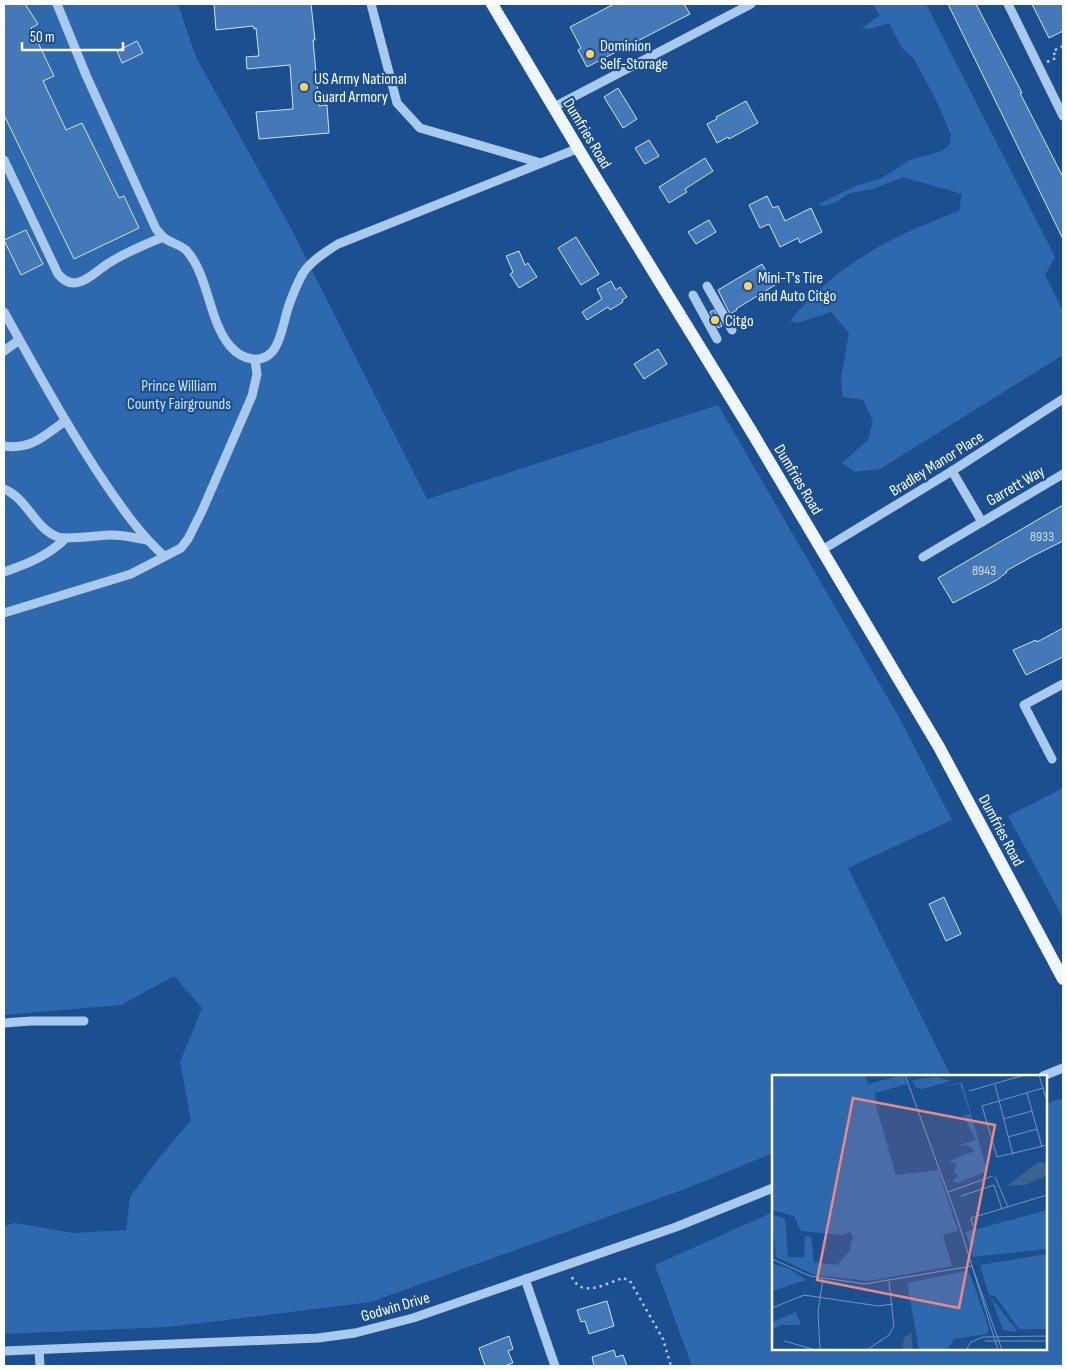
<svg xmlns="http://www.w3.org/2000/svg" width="1067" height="1370" font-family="'Sofia Sans Condensed',sans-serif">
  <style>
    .green { fill: #2e69ad }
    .building { fill: #4478b7; stroke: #cfe3fa }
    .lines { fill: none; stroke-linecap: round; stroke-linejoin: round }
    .path { stroke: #a9c9ee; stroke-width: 2.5; stroke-dasharray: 2.5 4; stroke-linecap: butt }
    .minor { stroke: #a9c9ee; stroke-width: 9 }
    .major { stroke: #f0f6ff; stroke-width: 12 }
    .poi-dot { fill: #ffd166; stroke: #1b4f8f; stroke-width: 2 }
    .labels { text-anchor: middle; stroke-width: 4.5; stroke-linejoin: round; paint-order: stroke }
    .number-label { font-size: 14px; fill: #d0dded }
    .poi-label { font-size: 16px; fill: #fff; stroke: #1b4f8f; text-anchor: start }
    .street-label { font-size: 16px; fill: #fff; stroke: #1b4f8f }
    .park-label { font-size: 16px; fill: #cfe3fa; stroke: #1b4f8f }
    .inset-road { fill: none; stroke: #7695bc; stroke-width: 1 }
    .view { fill: #e88989; fill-opacity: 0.15; stroke: #e88989; stroke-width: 2.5 }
    .inset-edge { fill: none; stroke: #fff; stroke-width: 2.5 }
  </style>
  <rect width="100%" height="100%" fill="#1b4f8f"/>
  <g class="green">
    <path d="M4 4H178L196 57 293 232 427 499 718 405 900 719 952 820 848 868 951 1076H773V1153L685 1189 371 1302 168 1327 4 1334V1226L15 1223 73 1233 126 1230 130 1197 159 1158 191 1120 180 1062 202 1008 174 976 121 1005 4 1015Z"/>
    <path d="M872 4H926L1055 257 1045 275 1063 311V355L880 469 855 472 842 463 868 440 873 421 863 400 843 397 841 378 849 333 831 312 797 323 790 321C836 264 892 236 959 211L962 194 903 177 873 189 850 193 836 202 824 206 818 204 858 185 882 178 910 160 942 151 950 144 951 135 936 100 914 59 902 48 889 23 870 29 862 28 880 15Z"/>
    <path d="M1063 788V918L1008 816Z"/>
    <path d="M1063 1099V1366H692L655 1265 773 1212V1349H1046V1104L1056 1100Z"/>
  </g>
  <g class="building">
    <path d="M4 4H25L38 24 31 28 54 76 43 81 66 130 82 123 119 198 124 196 139 228 74 259 4 115Z"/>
    <path d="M214 4H311L315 40H313L319 106 327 105 329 133 259 139 256 112 293 109 290 65 247 69 246 57 259 56 256 28 254 29 253 26 216 30Z"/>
    <path d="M614 4H684L690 14 587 67 578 50 581 48 570 27Z"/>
    <path d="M948 4H976L1017 83 1022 93H1020L1063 177V239Z"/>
    <path d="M1032 4H1063V31L1049 38Z"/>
    <path d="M137 41 143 53 122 63 117 51Z"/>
    <path d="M618 88 637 119 623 128 604 97Z"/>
    <path d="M746 101 758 123 729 139 728 137 717 143 707 124 717 119 716 117Z"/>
    <path d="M649 140 659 156 645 164 635 148Z"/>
    <path d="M705 158 713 171 685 189 687 192 669 203 659 187Z"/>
    <path d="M767 196 773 208 778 206 785 221 811 208 822 232 800 243 798 238 780 247 769 224 760 228 749 205Z"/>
    <path d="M709 220 716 232 696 244 688 232Z"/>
    <path d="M26 230 43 264 21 275 4 240Z"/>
    <path d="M576 237 599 274 581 285 558 248Z"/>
    <path d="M519 251 525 265 528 263 537 277 519 288 510 274 513 272 506 256Z"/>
    <path d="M762 264 775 285 736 309 737 310 730 314 718 290Z"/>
    <path d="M611 281 616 290 620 287 627 297 622 300 623 302 610 310 608 307 587 320 582 312 602 299 597 289Z"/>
    <path d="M714 310 722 326 718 328 710 312Z"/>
    <path d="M658 349 667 364 644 379 634 364Z"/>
    <path d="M1063 505V541L1033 556 1006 571 1007 572 997 580 953 603 938 578Z"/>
    <path d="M1063 628V657L1026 675 1013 650 1036 640 1037 642Z"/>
    <path d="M944 897 961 934 946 941 929 904Z"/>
    <path d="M607 1301 614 1326 589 1334 585 1321 581 1322 577 1310Z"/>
    <path d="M509 1336 513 1349 508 1351 513 1363 504 1366H485L479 1348Z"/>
    <path d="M614 1350 616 1357 623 1355 627 1366H594L592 1357Z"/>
  </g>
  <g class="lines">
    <g class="path">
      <path d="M1047 62 1056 58 1053 51 1063 46"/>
      <path d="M1063 1036V1037"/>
      <path d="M572 1277C582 1299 606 1283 623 1278L630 1281 663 1339 671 1366"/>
    </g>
    <g class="minor">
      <path d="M57 4 86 75 156 229 163 237"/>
      <path d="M371 4 397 103 420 128 541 163"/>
      <path d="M1008 4 1063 116"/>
      <path d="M554 107 751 4"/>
      <path d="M4 160 58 274C63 280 70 285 79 282 89 280 100 268 109 263 126 252 144 245 163 237 170 243 179 244 186 250 209 275 208 320 230 346 242 360 263 366 275 348 282 336 284 321 288 308 292 296 297 284 303 273 311 261 325 252 338 244L579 148"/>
      <path d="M707 286 732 330"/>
      <path d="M693 295 717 339"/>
      <path d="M4 312C37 371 69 430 107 486 124 511 141 535 164 556"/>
      <path d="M4 351 19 340"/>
      <path d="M4 446C31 450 44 436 65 421"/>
      <path d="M952 471 982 522"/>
      <path d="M4 489C27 498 35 529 58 537 67 540 100 535 112 535 124 535 135 538 147 540"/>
      <path d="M822 550 952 471 1063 399"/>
      <path d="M923 557 1063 474"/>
      <path d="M4 572C27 564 48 556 66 538"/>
      <path d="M4 613 131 574 181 548 188 539 202 511 252 396 257 374 255 360"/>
      <path d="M1052 759 1024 705 1063 684"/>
      <path d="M4 1023 31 1021H84"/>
      <path d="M1043 1076 1063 1068"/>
      <path d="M525 1279 555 1366"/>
      <path d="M39 1350 40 1366"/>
      <path d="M4 1351 318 1338 355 1333 413 1318 676 1227 773 1188"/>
    </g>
    <path class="major" d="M492 4 585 160 750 429 939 747 1063 979"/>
  </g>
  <g class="poi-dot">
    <circle cx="590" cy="54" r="5"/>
    <circle cx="304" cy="87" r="5"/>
    <circle cx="748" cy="286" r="5"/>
    <circle cx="715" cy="320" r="5"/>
  </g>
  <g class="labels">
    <g class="number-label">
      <text x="1042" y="541">8933</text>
      <text x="984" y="575">8943</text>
    </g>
    <g class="poi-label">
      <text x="600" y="51">Dominion<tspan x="600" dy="18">Self-Storage</tspan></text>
      <text x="314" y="84">US Army National<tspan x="314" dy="18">Guard Armory</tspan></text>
      <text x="758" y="283">Mini-T's Tire<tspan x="758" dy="18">and Auto Citgo</tspan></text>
      <text x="725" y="326">Citgo</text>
    </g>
    <g class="street-label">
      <text transform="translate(588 133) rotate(59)" y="6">Dumfries Road</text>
      <text transform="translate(936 463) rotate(-32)" y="6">Bradley Manor Place</text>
      <text transform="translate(799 479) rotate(59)" y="6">Dumfries Road</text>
      <text transform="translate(1015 485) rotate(-30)" y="6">Garrett Way</text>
      <text transform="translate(1002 830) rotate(62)" y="6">Dumfries Road</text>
      <text transform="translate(395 1306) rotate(-16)" y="6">Godwin Drive</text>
    </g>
    <g class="park-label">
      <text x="179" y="391">Prince William<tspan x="179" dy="18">County Fairgrounds</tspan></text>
    </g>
  </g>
  <g transform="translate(772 1075)">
    <rect width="275" height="275" fill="#1b4f8f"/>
    <path d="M0 0H93L96 9 131 0 135 9 103 18 105 35 124 100 166 95 186 156 171 160 180 191 96 206 43 200 4 182 0 140 13 143 16 182H32L33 161 39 162 42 187 65 190 77 177 81 162 78 157 71 160 29 156 22 141 0 135ZM164 2 179 6 150 14 143 12 140 5ZM190 7 214 92 213 97 186 108 181 106 186 101 182 97 185 89 177 86 203 76 196 70 184 71 204 65 191 40 198 39 188 9 171 11ZM275 135V174L201 182 194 157ZM275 179V254H247L223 221 217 220 208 190ZM0 189 16 193 34 205 0 216ZM193 196 198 199 217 254 215 259 182 264 175 275H147L135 208ZM219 222 245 256 244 257 231 255ZM24 237 29 250H9L0 255V247Z" fill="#2e69ad"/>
    <path d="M275 84V101L253 110 235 111 266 87 273 88ZM139 257 141 275H130L132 263Z" fill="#3c6290"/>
    <path class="inset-road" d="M133 0 186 146 226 275M184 0H203M267 0 275 26M223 10 241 80M271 13 210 31 225 82 275 70M197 16 253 0M255 18 270 72M231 44 260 36M236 62 265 54M223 102 236 132M176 117 221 101M189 121 222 110 230 134M201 151 199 143 275 120M0 184 38 201 93 209 200 191M200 191 230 275M0 233 32 220 106 231 121 229M12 266 44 275M213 266H275M48 275 46 237 51 203M95 275 117 260 122 251 117 207M194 275 199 267 211 262 275 261"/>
    <path class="view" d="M81 23 223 50 187 233 45 205Z"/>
    <rect width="275" height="275" class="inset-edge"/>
  </g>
  <rect width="1067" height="1370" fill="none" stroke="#ffffff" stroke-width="10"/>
  <path d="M22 42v8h101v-8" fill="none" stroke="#ffffff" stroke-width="2.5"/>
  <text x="30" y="42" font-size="15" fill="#ffffff" stroke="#1b4f8f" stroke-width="4" paint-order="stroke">50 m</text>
</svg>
